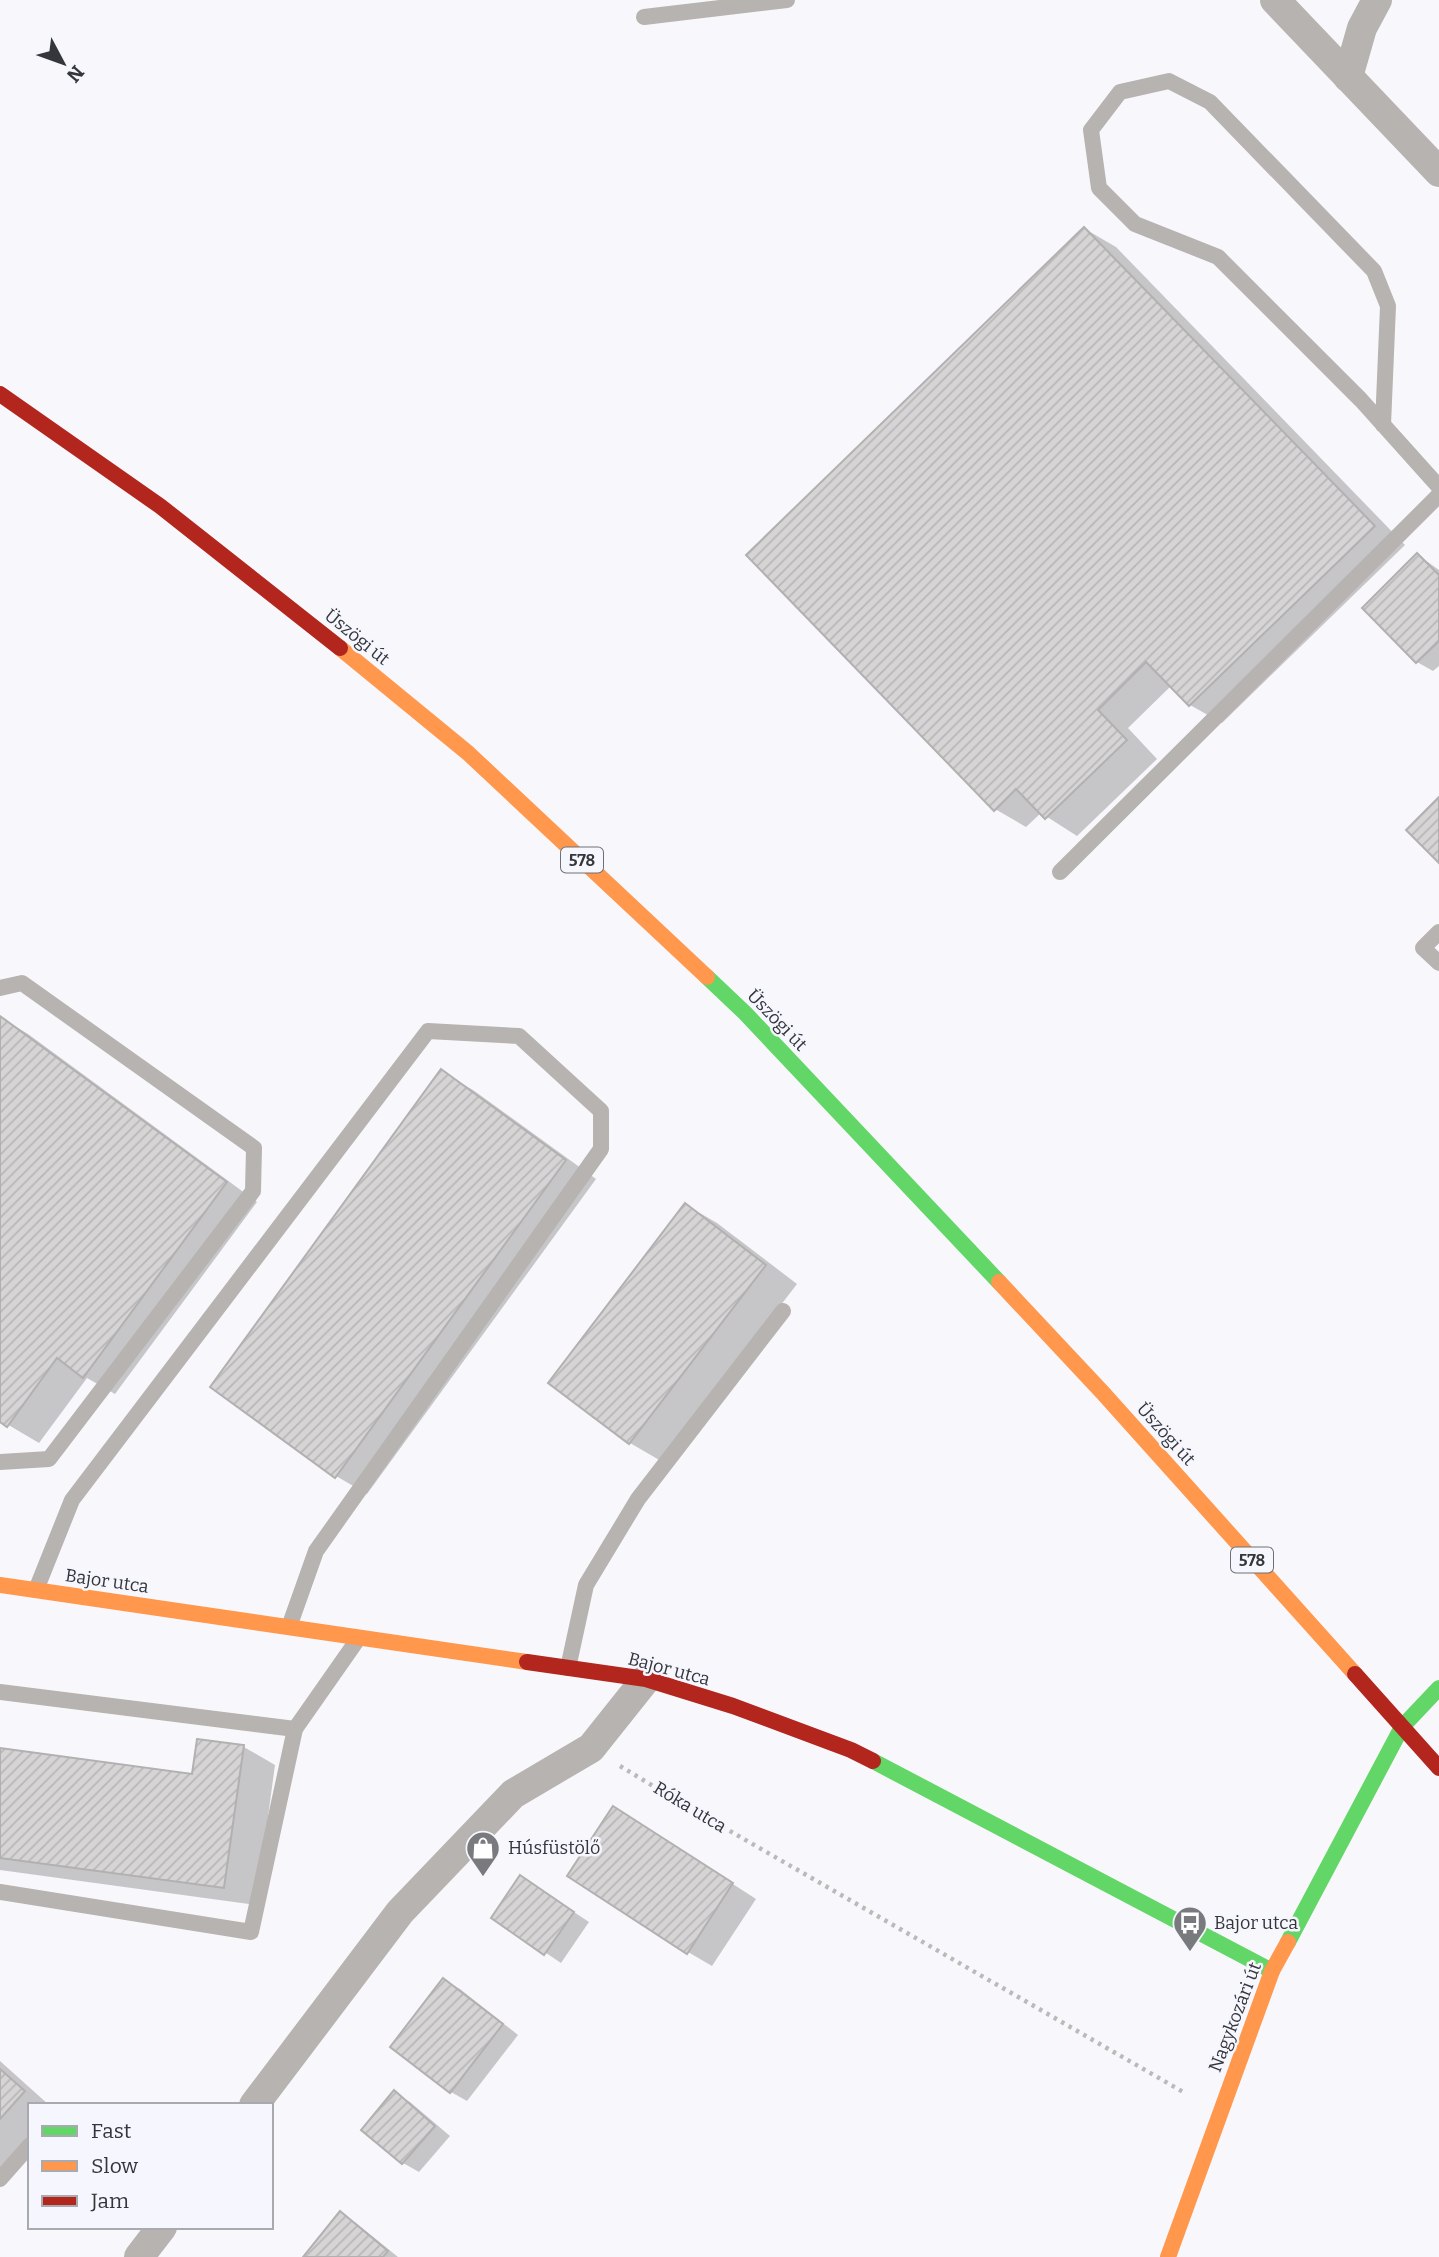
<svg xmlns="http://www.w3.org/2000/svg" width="1439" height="2257" font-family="Bitter,serif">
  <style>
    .shadow { fill: #0003 }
    .building { fill: url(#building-hatch); stroke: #b2b0b1; stroke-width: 2 }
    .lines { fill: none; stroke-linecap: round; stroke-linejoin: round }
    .path { stroke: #bcbab9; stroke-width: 4.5; stroke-dasharray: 3.5 5; stroke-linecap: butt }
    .lane { stroke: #b7b3b0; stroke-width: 16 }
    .street { stroke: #b7b3b0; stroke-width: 30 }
    .fast { stroke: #63d668; stroke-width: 16 }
    .slow { stroke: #ff974d; stroke-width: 16 }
    .jam { stroke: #b3261e; stroke-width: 16 }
    .labels { text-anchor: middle; stroke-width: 5; stroke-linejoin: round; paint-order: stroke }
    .shield { fill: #f6f7fe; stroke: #6f7075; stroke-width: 2 }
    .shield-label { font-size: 16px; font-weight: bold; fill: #35363a }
    .street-label { font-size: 18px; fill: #35363a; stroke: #f6f7fe }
    .poi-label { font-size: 18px; fill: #35363a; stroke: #f6f7fe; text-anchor: start }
  </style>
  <defs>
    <pattern id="building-hatch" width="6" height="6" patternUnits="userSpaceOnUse" patternTransform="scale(1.75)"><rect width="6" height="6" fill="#d6d4d4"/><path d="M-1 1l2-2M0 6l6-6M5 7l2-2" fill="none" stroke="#b8b7b7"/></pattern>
  </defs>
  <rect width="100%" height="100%" fill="#f8f8fc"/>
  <g class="shadow">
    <path d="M1085 229 1116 247 1405 545 1222 723 1190 705 1172 685 1128 728 1157 759 1077 836 1041 813 1026 827 995 809Z"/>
    <path d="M1418 555 1439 570V666L1433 671 1417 662 1364 608Z"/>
    <path d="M0 1017 28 1034 257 1202 115 1394 87 1378 39 1443 0 1420Z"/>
    <path d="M441 1072 473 1090 596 1179 367 1494 336 1476Z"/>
    <path d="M686 1205 717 1223 797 1284 661 1461 630 1443Z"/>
    <path d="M199 1741 244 1747 275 1765 256 1905 0 1870V1750L194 1776Z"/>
    <path d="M637 1822 756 1899 712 1966 688 1952Z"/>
    <path d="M521 1877 589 1922 561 1963 494 1918Z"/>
    <path d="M444 1980 460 1989 518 2035 467 2101 451 2092 392 2047Z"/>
    <path d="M0 2061 49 2105H30V2139L0 2172Z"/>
    <path d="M394 2093 410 2102 450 2136 419 2172 403 2163 363 2129Z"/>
    <path d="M340 2214 356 2223 398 2257H305Z"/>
  </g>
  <g class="building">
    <path d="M1084 227 1375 526 1189 706 1146 662 1098 710 1127 740 1045 819 1016 789 994 811 746 555Z"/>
    <path d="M1417 553 1439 575V641L1416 663 1362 608Z"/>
    <path d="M1439 797V863L1406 830Z"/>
    <path d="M0 1016 227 1182 83 1378 57 1358 7 1427 0 1422Z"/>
    <path d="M441 1069 566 1160 335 1478 210 1387Z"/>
    <path d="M685 1203 766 1265 629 1444 548 1383Z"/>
    <path d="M197 1739 244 1745 224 1888 0 1858V1748L192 1774Z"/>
    <path d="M613 1806 733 1883 687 1954 567 1876Z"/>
    <path d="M520 1875 574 1912 544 1955 491 1918Z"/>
    <path d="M443 1978 503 2024 450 2093 390 2047Z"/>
    <path d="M0 2069 25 2091 0 2119Z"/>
    <path d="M394 2090 435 2126 402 2164 361 2130Z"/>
    <path d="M340 2211 388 2251 383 2257H303Z"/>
  </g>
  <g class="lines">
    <path class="path" d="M620 1766 683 1804 1185 2093"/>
    <g class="lane">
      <path d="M644 17 787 0"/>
      <path d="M1383 425 1388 306 1374 271 1210 102 1169 81 1120 92 1091 130 1099 188 1135 224 1218 257 1361 400 1439 487"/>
      <path d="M1060 872 1439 495"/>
      <path d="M1439 932 1423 948 1439 963"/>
      <path d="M0 988 22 983 254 1148 253 1191 49 1459 0 1462"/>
      <path d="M36 1590 72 1500 428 1031 519 1036 601 1111V1149L316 1551 289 1627"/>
      <path d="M568 1668 586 1585 638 1499 783 1311"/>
      <path d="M0 1692 295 1729 358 1639"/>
      <path d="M0 1892 251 1932 295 1729"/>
      <path d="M0 2179 30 2145"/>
    </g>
    <g class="street">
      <path d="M1275 0 1439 172"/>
      <path d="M1348 77 1362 28 1377 0"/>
      <path d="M254 2105 400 1912 513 1794 591 1748 646 1679"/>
      <path d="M139 2257 162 2227"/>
    </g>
    <g class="fast">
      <path d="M707 977 745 1013 999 1282"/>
      <path d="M873 1761 1272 1971"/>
      <path d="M1288 1942 1402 1727 1439 1688"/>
    </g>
    <g class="slow">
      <path d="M340 648 468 753 707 977"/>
      <path d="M999 1282 1103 1393 1355 1674"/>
      <path d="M0 1585 527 1662"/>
      <path d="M1168 2257 1272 1971 1288 1942"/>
    </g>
    <g class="jam">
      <path d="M0 394 160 506 340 648"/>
      <path d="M527 1662 646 1679 733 1706 851 1750 873 1761"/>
      <path d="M1355 1674 1439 1768"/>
    </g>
  </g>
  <defs>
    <g id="shop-pin" transform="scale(1.75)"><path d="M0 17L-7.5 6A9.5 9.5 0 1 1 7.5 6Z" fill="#797a7e" stroke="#f6f7fe"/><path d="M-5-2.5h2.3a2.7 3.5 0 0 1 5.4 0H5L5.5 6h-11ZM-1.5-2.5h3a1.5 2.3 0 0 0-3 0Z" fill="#fff"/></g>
    <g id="bus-pin" transform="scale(1.75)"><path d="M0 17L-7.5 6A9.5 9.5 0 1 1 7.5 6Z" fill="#797a7e" stroke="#f6f7fe"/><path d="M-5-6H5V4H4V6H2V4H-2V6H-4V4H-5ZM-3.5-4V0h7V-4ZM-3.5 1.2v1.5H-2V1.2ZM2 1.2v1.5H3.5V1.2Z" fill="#fff"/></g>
  </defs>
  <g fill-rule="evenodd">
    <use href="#shop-pin" x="483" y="1848"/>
    <use href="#bus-pin" x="1190" y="1923"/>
  </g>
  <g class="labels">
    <g class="shield">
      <rect x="561" y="847.5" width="42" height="25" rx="5"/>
      <rect x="1231" y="1547.5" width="42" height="25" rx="5"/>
    </g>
    <g class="shield-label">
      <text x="582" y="866">578</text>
      <text x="1252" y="1566">578</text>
    </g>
    <g class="street-label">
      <text transform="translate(357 637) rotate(39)" y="6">Üszögi út</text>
      <text transform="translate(777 1020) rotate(46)" y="6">Üszögi út</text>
      <text transform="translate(1166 1434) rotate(48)" y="6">Üszögi út</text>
      <text transform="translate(107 1581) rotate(8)" y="6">Bajor utca</text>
      <text transform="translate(669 1669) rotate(15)" y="6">Bajor utca</text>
      <text transform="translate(690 1807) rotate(31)" y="6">Róka utca</text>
      <text transform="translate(1235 2017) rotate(-69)" y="6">Nagykozári út</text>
    </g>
    <g class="poi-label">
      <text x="508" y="1854">Húsfüstölő</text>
      <text x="1214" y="1929">Bajor utca</text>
    </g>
  </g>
  <rect x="28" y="2103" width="245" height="126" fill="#f6f7fe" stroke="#a9aab0" stroke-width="2"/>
  <rect x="42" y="2126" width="35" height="10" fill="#63d668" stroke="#a9aab0" stroke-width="2"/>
  <text x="91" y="2138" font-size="21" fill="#35363a">Fast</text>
  <rect x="42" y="2161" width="35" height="10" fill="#ff974d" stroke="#a9aab0" stroke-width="2"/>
  <text x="91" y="2173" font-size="21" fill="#35363a">Slow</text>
  <rect x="42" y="2196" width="35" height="10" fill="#b3261e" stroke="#a9aab0" stroke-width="2"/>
  <text x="91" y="2208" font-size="21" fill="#35363a">Jam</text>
  <g transform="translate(63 63) rotate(131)" stroke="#f6f7fe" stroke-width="5" paint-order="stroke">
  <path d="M0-5L12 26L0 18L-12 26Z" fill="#35363a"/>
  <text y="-10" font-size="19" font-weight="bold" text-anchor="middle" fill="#35363a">N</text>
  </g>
</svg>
